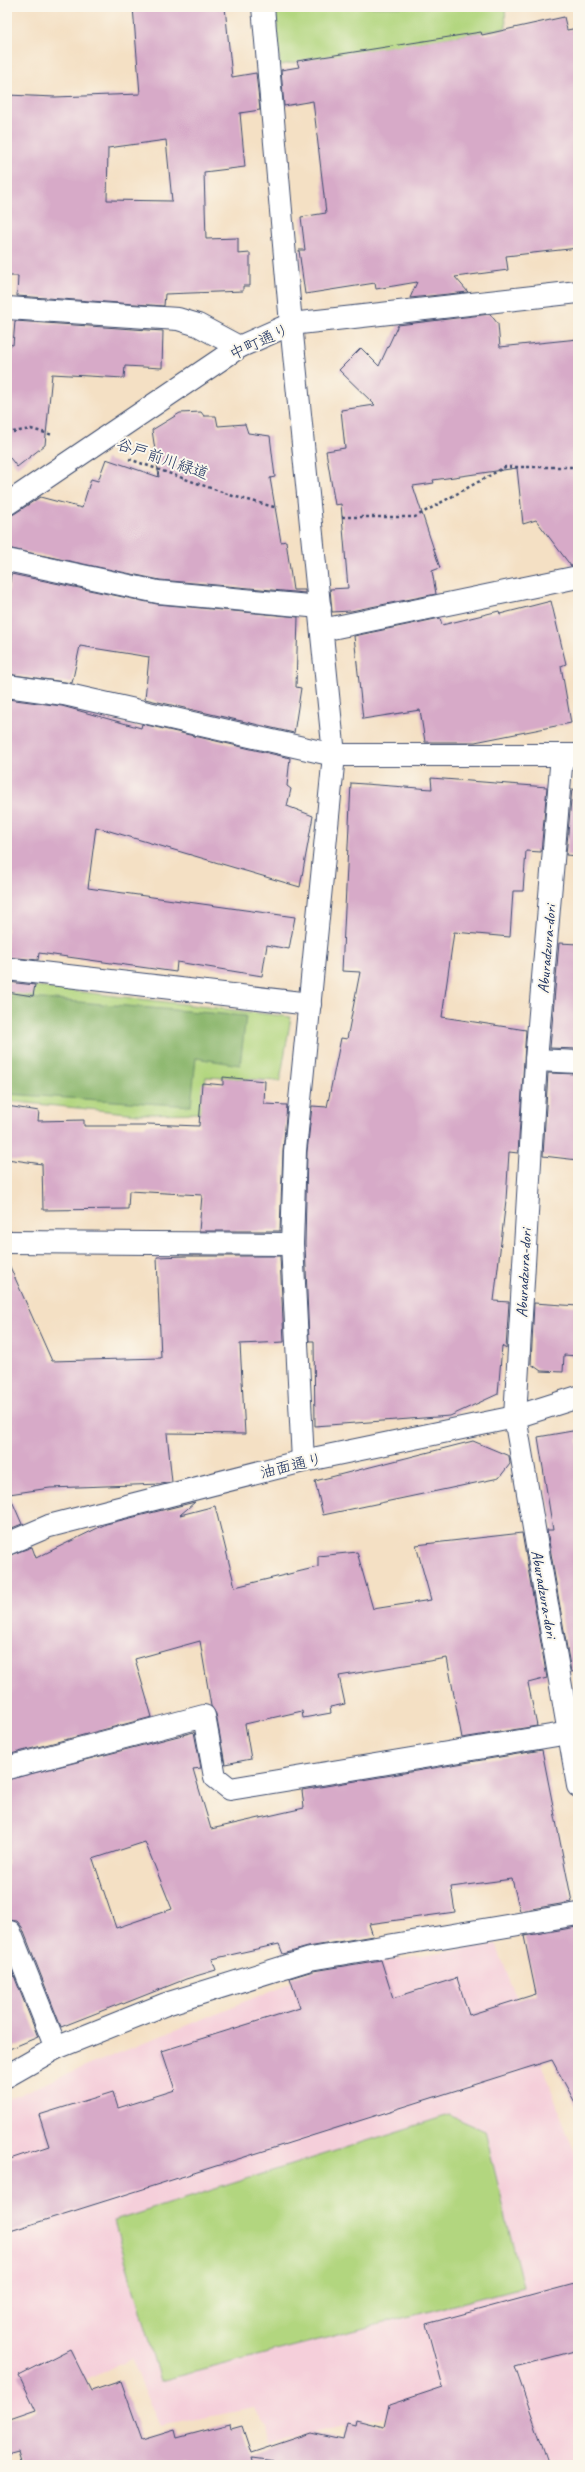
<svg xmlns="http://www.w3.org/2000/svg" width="585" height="2472" font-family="Caveat,'Klee One',sans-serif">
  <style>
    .built { fill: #f5cfda }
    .green { fill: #b2d67f; stroke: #66826e }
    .forest { fill: #8db76e; stroke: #547366 }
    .building { fill: #d7aac8; fill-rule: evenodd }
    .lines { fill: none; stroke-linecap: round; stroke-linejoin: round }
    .minor-casing { stroke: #3c4a6d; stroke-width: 24 }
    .path { stroke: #3c4a6d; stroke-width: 2.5; stroke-dasharray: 3 3; stroke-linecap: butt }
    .minor { stroke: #fff; stroke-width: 22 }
    .labels { text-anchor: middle; stroke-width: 4; stroke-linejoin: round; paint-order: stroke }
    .street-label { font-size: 16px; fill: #1b2f5e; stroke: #fbf7ec }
  </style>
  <rect width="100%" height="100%" fill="#fbf7ec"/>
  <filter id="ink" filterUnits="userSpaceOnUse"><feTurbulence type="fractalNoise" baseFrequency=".025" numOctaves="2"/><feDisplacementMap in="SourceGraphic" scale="8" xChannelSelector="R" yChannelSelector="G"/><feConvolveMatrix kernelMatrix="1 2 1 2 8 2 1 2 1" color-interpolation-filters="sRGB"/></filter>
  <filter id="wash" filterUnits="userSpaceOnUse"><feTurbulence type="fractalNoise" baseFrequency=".012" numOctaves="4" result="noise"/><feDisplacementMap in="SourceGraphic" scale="16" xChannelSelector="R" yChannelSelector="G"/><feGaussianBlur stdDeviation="0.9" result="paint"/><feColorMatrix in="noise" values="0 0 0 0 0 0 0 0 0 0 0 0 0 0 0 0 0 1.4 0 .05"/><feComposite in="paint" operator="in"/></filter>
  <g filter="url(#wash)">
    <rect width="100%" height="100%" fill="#f4e0c4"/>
    <path class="built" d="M496 1944 578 2161V2465H554L401 2402 384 2418 270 2442 267 2426 254 2408 160 2426 131 2358 25 2411 7 2417V2099L314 1973Z"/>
    <g class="green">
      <path d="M275 7H505L506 28 280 65Z"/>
      <path d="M7 983 291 1017 280 1081 206 1077 202 1113 138 1114 7 1101Z"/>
      <path d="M449 2115 485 2131 523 2287 160 2381 114 2221Z"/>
    </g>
    <path class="forest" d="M7 996 246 1016 240 1065 196 1058 191 1106 7 1094Z"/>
    <g id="blocks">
      <g class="building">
        <path d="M133 7H225L232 77 256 73 260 110 240 113 245 167 204 172 206 239 238 238V254L250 253V286H243V291L165 294 164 306 17 296 18 276H7V95L55 97 140 94ZM166 140 172 201 107 200 108 148Z"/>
        <path d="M564 17 567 30 578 28V248L506 256 508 270 455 277 468 292 410 298 417 282 376 289 375 283 305 294 299 250H305L301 217 326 213 313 101 284 106 281 70 299 67 297 61 481 32 482 35Z"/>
        <path d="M490 314 498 324 500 347 578 339V565L571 566 536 520 523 524 517 468 433 480 434 483 413 486 440 568 432 571 436 594 351 611 332 612 330 589 348 588 341 504 335 505 326 451 345 448 341 410 375 405 339 370 361 348 379 366 398 325Z"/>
        <path d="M15 321 163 331 162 368 125 366 124 378 52 374 45 445 17 467 7 454V344L13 345Z"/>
        <path d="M201 412 204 416H216L218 426 245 424 248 433 270 436 275 477 270 478 281 542 286 541 293 590H305V593L160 580 7 548V516L14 514 40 497 82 508 91 479 98 481 106 459 159 477 152 430 180 413Z"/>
        <path d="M11 574 157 604 298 617 296 687 301 688 294 733 145 699 149 657 80 646 72 683 7 674V601Z"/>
        <path d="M551 601 566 664 561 666 571 723 475 742H425L420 710 363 719 354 636 440 618 442 625 499 611 500 614Z"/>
        <path d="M7 699 62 706 141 728 142 724 290 758 287 786 291 789 287 806 313 816 300 887 96 827 88 888 295 917 289 949 267 945 262 976 177 962 176 972 39 953 38 960 7 957Z"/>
        <path d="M431 778 547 787 541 852 526 851 523 891H513L510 937 454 932 442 1017 526 1030 518 1153 509 1152 506 1200 494 1301 509 1302 506 1349 502 1346 498 1394 450 1416 315 1426 314 1341H309L305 1244 307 1152 312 1106 327 1107 341 1038 347 1039 360 972 342 971 351 783 432 789Z"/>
        <path d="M572 789 578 790V856L566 855Z"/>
        <path d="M559 943 578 944V1049L550 1048Z"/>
        <path d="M7 982 35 985 33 996 7 992Z"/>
        <path d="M548 1073 578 1074V1160L543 1156Z"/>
        <path d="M223 1077 265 1081 264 1104 287 1105 283 1151 280 1231H199L202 1195 129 1191 128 1209 43 1210 42 1164 7 1159V1106L39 1111 38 1121 84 1120V1126H146L147 1124 199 1126 202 1083 223 1085Z"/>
        <path d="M186 1256H280L284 1342 240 1344 245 1434 167 1433 172 1482 161 1484 50 1488 9 1494 22 1524 7 1530V1260L52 1361 161 1358 157 1257Z"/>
        <path d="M534 1303 578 1306V1356L564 1355 563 1372 541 1371 531 1364Z"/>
        <path d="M578 1430V1671L571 1672 547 1530H553L538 1437Z"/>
        <path d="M473 1441 509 1456 510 1464 499 1478 323 1515 315 1481Z"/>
        <path d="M195 1502 180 1515 215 1506 235 1587 318 1567V1556L357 1552 373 1609 431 1600 416 1545 522 1533 547 1678 528 1683 537 1726 462 1738 447 1658 339 1676 345 1704 330 1707 331 1713 303 1718 302 1711 245 1724 251 1759 225 1764 216 1714 211 1706 200 1641 135 1659 152 1717 7 1755V1556L32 1547 36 1558 106 1524Z"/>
        <path d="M194 1732 201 1768 193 1769 211 1829 304 1808 302 1790 542 1750 572 1902 520 1911 512 1879 451 1887 455 1912 369 1924 373 1936 308 1947 283 1954 279 1944 212 1959 216 1970 186 1979 123 2004 122 2003 61 2027 22 1927 17 1921 7 1920V1780ZM145 1842 172 1909 116 1928 93 1859Z"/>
        <path d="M577 1927 578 2108 552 2060 7 2232V2160L49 2146 39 2115 113 2092 118 2108 175 2090 162 2051 300 2008 290 1978 313 1971 381 1960 393 1998 457 1978 469 2015 536 1994 524 1936Z"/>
        <path d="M7 1958 38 2037 7 2050Z"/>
        <path d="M578 2283V2350L515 2367 549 2465H304L252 2458 254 2465H22L18 2452 7 2455V2420L36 2410 19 2375 70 2349 91 2391 121 2381 142 2440 175 2430 177 2438 230 2424 231 2429 242 2426 251 2453 311 2433 343 2440 347 2423 355 2425 356 2420 384 2427 389 2405 443 2387 426 2324Z"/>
      </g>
    </g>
  </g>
  <g filter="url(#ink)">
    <use href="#blocks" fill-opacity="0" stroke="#3c4a6d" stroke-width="1"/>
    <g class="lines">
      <g class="minor-casing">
        <g id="minor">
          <path d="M263 7 291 324 334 755 295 1151 292 1244 303 1461"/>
          <path d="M7 308 178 319 198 325 239 347"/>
          <path d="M7 504 239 347 291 324 578 292"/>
          <path d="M7 560 158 592 320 607"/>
          <path d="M322 630 578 577"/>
          <path d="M7 686 64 694 334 755H578"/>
          <path d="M562 755 536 1060 515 1417 578 1786"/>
          <path d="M7 969 310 1004"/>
          <path d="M536 1060 578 1062"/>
          <path d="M7 1242 292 1244"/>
          <path d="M7 1544 49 1526 303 1461 515 1417 578 1397"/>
          <path d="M7 1768 204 1716 215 1777 230 1789 569 1733"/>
          <path d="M7 1934 10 1932 56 2048"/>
          <path d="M7 2076 56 2048 166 2004 310 1959 578 1914"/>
        </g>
      </g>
      <g class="path">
        <path d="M7 433 31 429 53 435"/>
        <path d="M129 459 233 496 278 508"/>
        <path d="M342 517H415L505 467H578"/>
      </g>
      <use href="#minor" class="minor"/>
    </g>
  </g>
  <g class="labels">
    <g class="street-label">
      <text transform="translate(259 341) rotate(-25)" y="6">中町通り</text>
      <text transform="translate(163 458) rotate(19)" y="6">谷戸前川緑道</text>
      <text transform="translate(546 949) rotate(-85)" y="6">Aburadzura-dori</text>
      <text transform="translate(523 1273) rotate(-87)" y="6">Aburadzura-dori</text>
      <text transform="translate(291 1465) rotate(-13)" y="6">油面通り</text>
      <text transform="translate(545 1594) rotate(80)" y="6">Aburadzura-dori</text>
    </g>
  </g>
  <rect width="585" height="2472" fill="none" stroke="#fbf7ec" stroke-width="24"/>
</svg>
